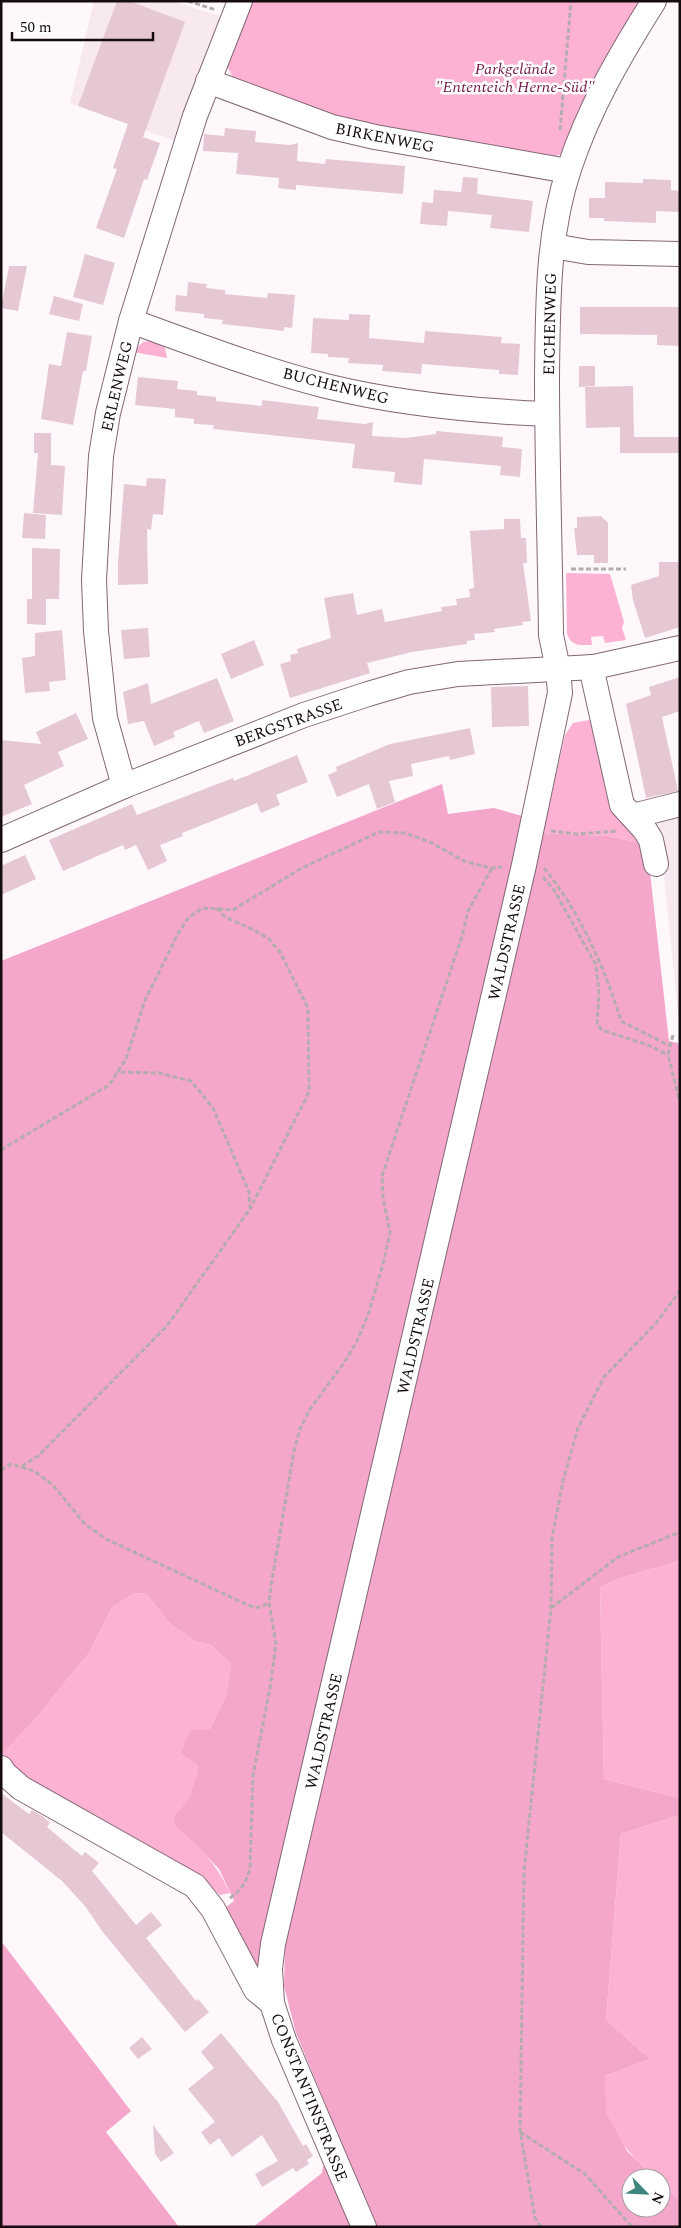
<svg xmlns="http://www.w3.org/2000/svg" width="681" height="2228" font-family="Spectral,serif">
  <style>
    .built { fill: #f8e8ef }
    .green { fill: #fdb2d4 }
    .forest { fill: #f5a6cb }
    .building { fill: #e6c8d5 }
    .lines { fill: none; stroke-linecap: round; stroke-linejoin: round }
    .minor-casing { stroke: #826773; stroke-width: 26 }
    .path { stroke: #b4acaf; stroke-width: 3; stroke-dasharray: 5 2.5; stroke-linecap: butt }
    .minor { stroke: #fff; stroke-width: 24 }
    .labels { text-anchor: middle; stroke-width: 5; stroke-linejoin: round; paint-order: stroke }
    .park-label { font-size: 16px; font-style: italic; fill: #72184b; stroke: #fff }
    .street-label { font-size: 16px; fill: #160c10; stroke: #fff }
  </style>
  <rect width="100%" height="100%" fill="#fff8fb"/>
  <g class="built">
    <path d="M94 1H172L221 16 175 141 70 103Z"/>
    <path d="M680 812V1031L658 820Z"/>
  </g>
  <g class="green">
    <path d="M249 1H645L563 153 554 157 362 126 235 82 228 68 227 60Z"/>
    <path d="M163 339 167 358 133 352 143 342Z"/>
    <path d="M566 573 610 574 624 622 622 628 626 640 605 643 603 636 591 637 592 645C580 645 572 647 567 634Z"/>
    <path d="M594 719 643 844 608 836 543 833 565 735 573 723Z"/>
    <path d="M680 1561V1798L604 1779 600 1587 620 1578Z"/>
    <path d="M146 1593 168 1622 195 1641 211 1645 231 1664 226 1695 210 1729 190 1731 182 1753 198 1766 194 1788 174 1825C200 1848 215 1861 230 1893L220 1895 210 1886 25 1785 1 1759V1755L32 1723 89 1653 112 1608 132 1594Z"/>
    <path d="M680 1815V2201L661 2183V2178H655C636 2159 615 2141 606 2114 603 2104 605 2087 605 2076L650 2059 606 2020 621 1834Z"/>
  </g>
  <g class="forest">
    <path d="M442 784 448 814 494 808 526 817 264 1966 258 1969 222 1910 234 1901 219 1869 196 1845 174 1825V1816C191 1800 194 1788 198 1766L181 1753 190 1730 210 1729 226 1695 231 1664 211 1645 195 1641 168 1622 146 1593 132 1594 112 1608 89 1653 32 1723 1 1755V961Z"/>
    <path d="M543 833 608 836 643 844 650 872 669 1041 678 1043 680 1049V1561L620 1578 600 1587 604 1779 680 1798V1815L621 1834 606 2020 650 2059 605 2076 606 2113 627 2151 655 2178H631V2208H661V2183L680 2201V2227H376L296 2033 284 1986 285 1946 536 856Z"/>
    <path d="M1 1941 131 2111 106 2132 179 2227H1Z"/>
    <path d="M323 2166 332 2172 355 2227H253L322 2173Z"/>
  </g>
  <g class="building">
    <path d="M117 1H129L185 22 143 137 160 143 147 180 144 179 124 238 96 228 117 169 113 168 128 124 78 106Z"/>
    <path d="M225 128 256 131 255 142 290 145 298 143 297 161 325 164 326 159 405 166 403 194 296 185V190L278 188 279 178 236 174 238 153 203 151 204 134 224 136Z"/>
    <path d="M463 177 478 178 477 194 533 201 529 232 490 228 492 215 448 211 447 226 420 224 422 202 433 203 434 190 461 192Z"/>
    <path d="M643 179 671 180V190L680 191V212L656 211V223L604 221V218H589V198H605V182L643 183Z"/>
    <path d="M85 254 115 263 103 305 73 297Z"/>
    <path d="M9 266H27L18 311 1 308Z"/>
    <path d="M188 282 207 284 206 288 225 290V294L267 298 268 293 295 295 292 328 284 327V331L222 324 223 320 204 318V314L175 311 176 295 187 296Z"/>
    <path d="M54 296 83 304 79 321 49 314Z"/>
    <path d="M580 307H680V346L657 345V335L580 334Z"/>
    <path d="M349 314 370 315 369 338 424 343 425 331 502 337 501 343 520 344 518 375 499 374V370L422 364 421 374 382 371 383 365 348 363 349 358 328 357V354L311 353 313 318 349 320Z"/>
    <path d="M67 332 92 336 86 371H83L73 425 41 419 49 364 61 366Z"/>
    <path d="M579 366H595V386L579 387Z"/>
    <path d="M138 377 178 381 177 389 197 391V395L216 397V401L262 406V400L319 407 317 419 365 424 373 422 372 436 406 438 436 434V431L503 437 502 447 522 449 520 477 500 475 501 466 424 459 422 485 394 482 395 472 352 468 355 444 213 429 214 425 194 424V419L175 417V409L135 405Z"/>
    <path d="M633 386 634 437H680V453H620V427L586 428 585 387Z"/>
    <path d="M34 433H51V465L65 466 62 515 33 513 38 453H34Z"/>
    <path d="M147 478 166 479 163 515 153 514 151 530 147 529 148 584 118 585V563L124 484 146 486Z"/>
    <path d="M24 513 46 515 45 539 22 538Z"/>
    <path d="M601 516 608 523V563H594V555H577L574 528H577V517Z"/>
    <path d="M504 519H520L521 538H526L527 563H523L531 621 522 622 523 625 494 629 495 632 474 634 475 640 467 641V644L412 652 367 663 370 673 290 698 280 664 291 661 290 655 298 653 297 649 331 638 324 598 353 593 357 615 382 609 385 622 442 611 441 607 457 605 456 599 470 597 469 589 474 588 470 531 504 529Z"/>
    <path d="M32 548 60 549 59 599H46V625L27 624V599H32Z"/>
    <path d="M659 562H680V627L645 638 633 600 631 585 659 576Z"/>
    <path d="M148 628 150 657 124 659 121 630Z"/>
    <path d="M62 630 66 680 49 682 50 691 25 693 22 658 35 656V633Z"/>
    <path d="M254 640 264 665 231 679 221 654Z"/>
    <path d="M680 677V711L662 717 678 791 646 798 626 704 651 695 649 687Z"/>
    <path d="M217 678 234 721 204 733 199 721 173 732 175 737 154 746 144 721 128 724 123 692 148 683 151 704Z"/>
    <path d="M528 686 529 726 492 727 491 687Z"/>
    <path d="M76 713 88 739 58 752 64 766 24 785 32 804 1 817V740L41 744 36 732Z"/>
    <path d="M470 728 475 754 450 760 449 756 411 764 413 776 389 781 395 802 377 809 369 784 337 797 328 775 337 771 336 767 390 744Z"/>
    <path d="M297 755 308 782 276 795 280 805 261 813 257 803 182 833 183 836 160 845 167 861 148 870 136 845 125 850 123 845 63 871 49 840 132 804 137 815 233 778 234 781Z"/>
    <path d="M25 855 36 879 1 895V866Z"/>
    <path d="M1 1793 29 1814 32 1810 42 1816 50 1823 47 1827 72 1848 82 1856 85 1852 99 1863 92 1871 136 1925 151 1912 162 1925 146 1938 196 2001 198 1999 209 2012 185 2032 102 1931 85 1906 62 1881 1 1832Z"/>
    <path d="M221 2033 278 2102 303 2146 306 2144 313 2156 307 2160 309 2164 296 2172 293 2168 262 2187 255 2174 278 2161 262 2135 232 2157 219 2138 210 2145 201 2132 215 2122 188 2089 214 2068 201 2052Z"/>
    <path d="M142 2037 152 2049 138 2059 129 2048Z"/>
    <path d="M153 2125 174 2153 161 2162 155 2154Z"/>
  </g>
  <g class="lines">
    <g class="minor-casing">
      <g id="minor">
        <path d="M208 81 332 127 375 137 568 171"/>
        <path d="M553 246 588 252 680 254"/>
        <path d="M131 321C195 344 260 369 326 386 399 404 472 411 547 414"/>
        <path d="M591 667 622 805 645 830 651 840 656 864"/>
        <path d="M124 786 105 718 96 631 94 580 101 456 108 413 131 321 195 116 240 1"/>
        <path d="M633 816 680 804"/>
        <path d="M1 840 124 786 304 715 368 694 409 682 458 674 594 667 680 648"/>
        <path d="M1 1768 4 1773 21 1788 195 1886 213 1909 256 1990 272 2003 284 2040 364 2227"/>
        <path d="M272 2003 270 1969 273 1944 524 865 560 693 558 669 551 635C550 549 547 462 547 375 548 306 547 235 569 169 589 108 620 55 654 1"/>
      </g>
    </g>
    <g class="path">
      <path d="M188 1 216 10"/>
      <path d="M560 130 571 1"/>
      <path d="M571 569H626"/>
      <path d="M551 831 577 834 617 831"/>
      <path d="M544 868C581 914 604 966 621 1021L670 1046"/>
      <path d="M543 877 554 890 596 965 599 992 597 1024 602 1030 648 1045 668 1055"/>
      <path d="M217 908 225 917 254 930 269 939 280 952 308 1008 309 1092 250 1209"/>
      <path d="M673 1035 668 1055 680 1103"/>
      <path d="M1 1150 109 1085 126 1059 145 1000 179 932 188 918 202 908 233 910 302 868 379 832 405 833 430 842 466 862 492 868 502 867"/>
      <path d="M22 1466 38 1456 166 1327 250 1209 249 1192 213 1108 191 1081 159 1073 117 1072"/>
      <path d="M1 1470 11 1464 34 1471 53 1485 84 1523 106 1539 250 1606C258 1608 262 1608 269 1602"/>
      <path d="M551 1608 618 1557 680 1532"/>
      <path d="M230 1898C242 1890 246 1882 250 1868L253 1775 270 1688 276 1644 269 1602 271 1586 294 1451 300 1429 310 1409 344 1363 356 1343 368 1315 383 1264 390 1233 383 1197 382 1176 462 936 468 911 492 868"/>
      <path d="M520 2132 585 2174 632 2227"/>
      <path d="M541 2227 535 2218 520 2131 524 1871 551 1608 552 1538 563 1481 578 1428 604 1377 656 1323 680 1291"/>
    </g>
    <use href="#minor" class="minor"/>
  </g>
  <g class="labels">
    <g class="park-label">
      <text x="515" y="74">Parkgelände<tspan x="515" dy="18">"Ententeich Herne-Süd"</tspan></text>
    </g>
    <g class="street-label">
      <text transform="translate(385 137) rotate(11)" y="6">BIRKENWEG</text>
      <text transform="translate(549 324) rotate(-89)" y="6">EICHENWEG</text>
      <text transform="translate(336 385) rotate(14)" y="6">BUCHENWEG</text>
      <text transform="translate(116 386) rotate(-77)" y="6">ERLENWEG</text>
      <text transform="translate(288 722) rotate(-20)" y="6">BERGSTRASSE</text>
      <text transform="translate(506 942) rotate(-77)" y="6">WALDSTRASSE</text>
      <text transform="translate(415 1336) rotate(-77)" y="6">WALDSTRASSE</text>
      <text transform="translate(323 1731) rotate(-77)" y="6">WALDSTRASSE</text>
      <text transform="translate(310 2097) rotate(68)" y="6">CONSTANTINSTRASSE</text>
    </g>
  </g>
  <rect width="681" height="2228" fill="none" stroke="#160c10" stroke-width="5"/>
  <g transform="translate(646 2193) rotate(114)"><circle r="24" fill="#ffffff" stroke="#a29e9f"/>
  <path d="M0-4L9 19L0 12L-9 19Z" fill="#3e857f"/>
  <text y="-8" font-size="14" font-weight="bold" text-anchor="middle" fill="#160c10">N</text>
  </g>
  <path d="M12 32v8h141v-8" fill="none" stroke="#160c10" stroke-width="2.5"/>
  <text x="20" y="32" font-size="15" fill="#160c10" stroke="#ffffff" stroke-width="4" paint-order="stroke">50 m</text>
</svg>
